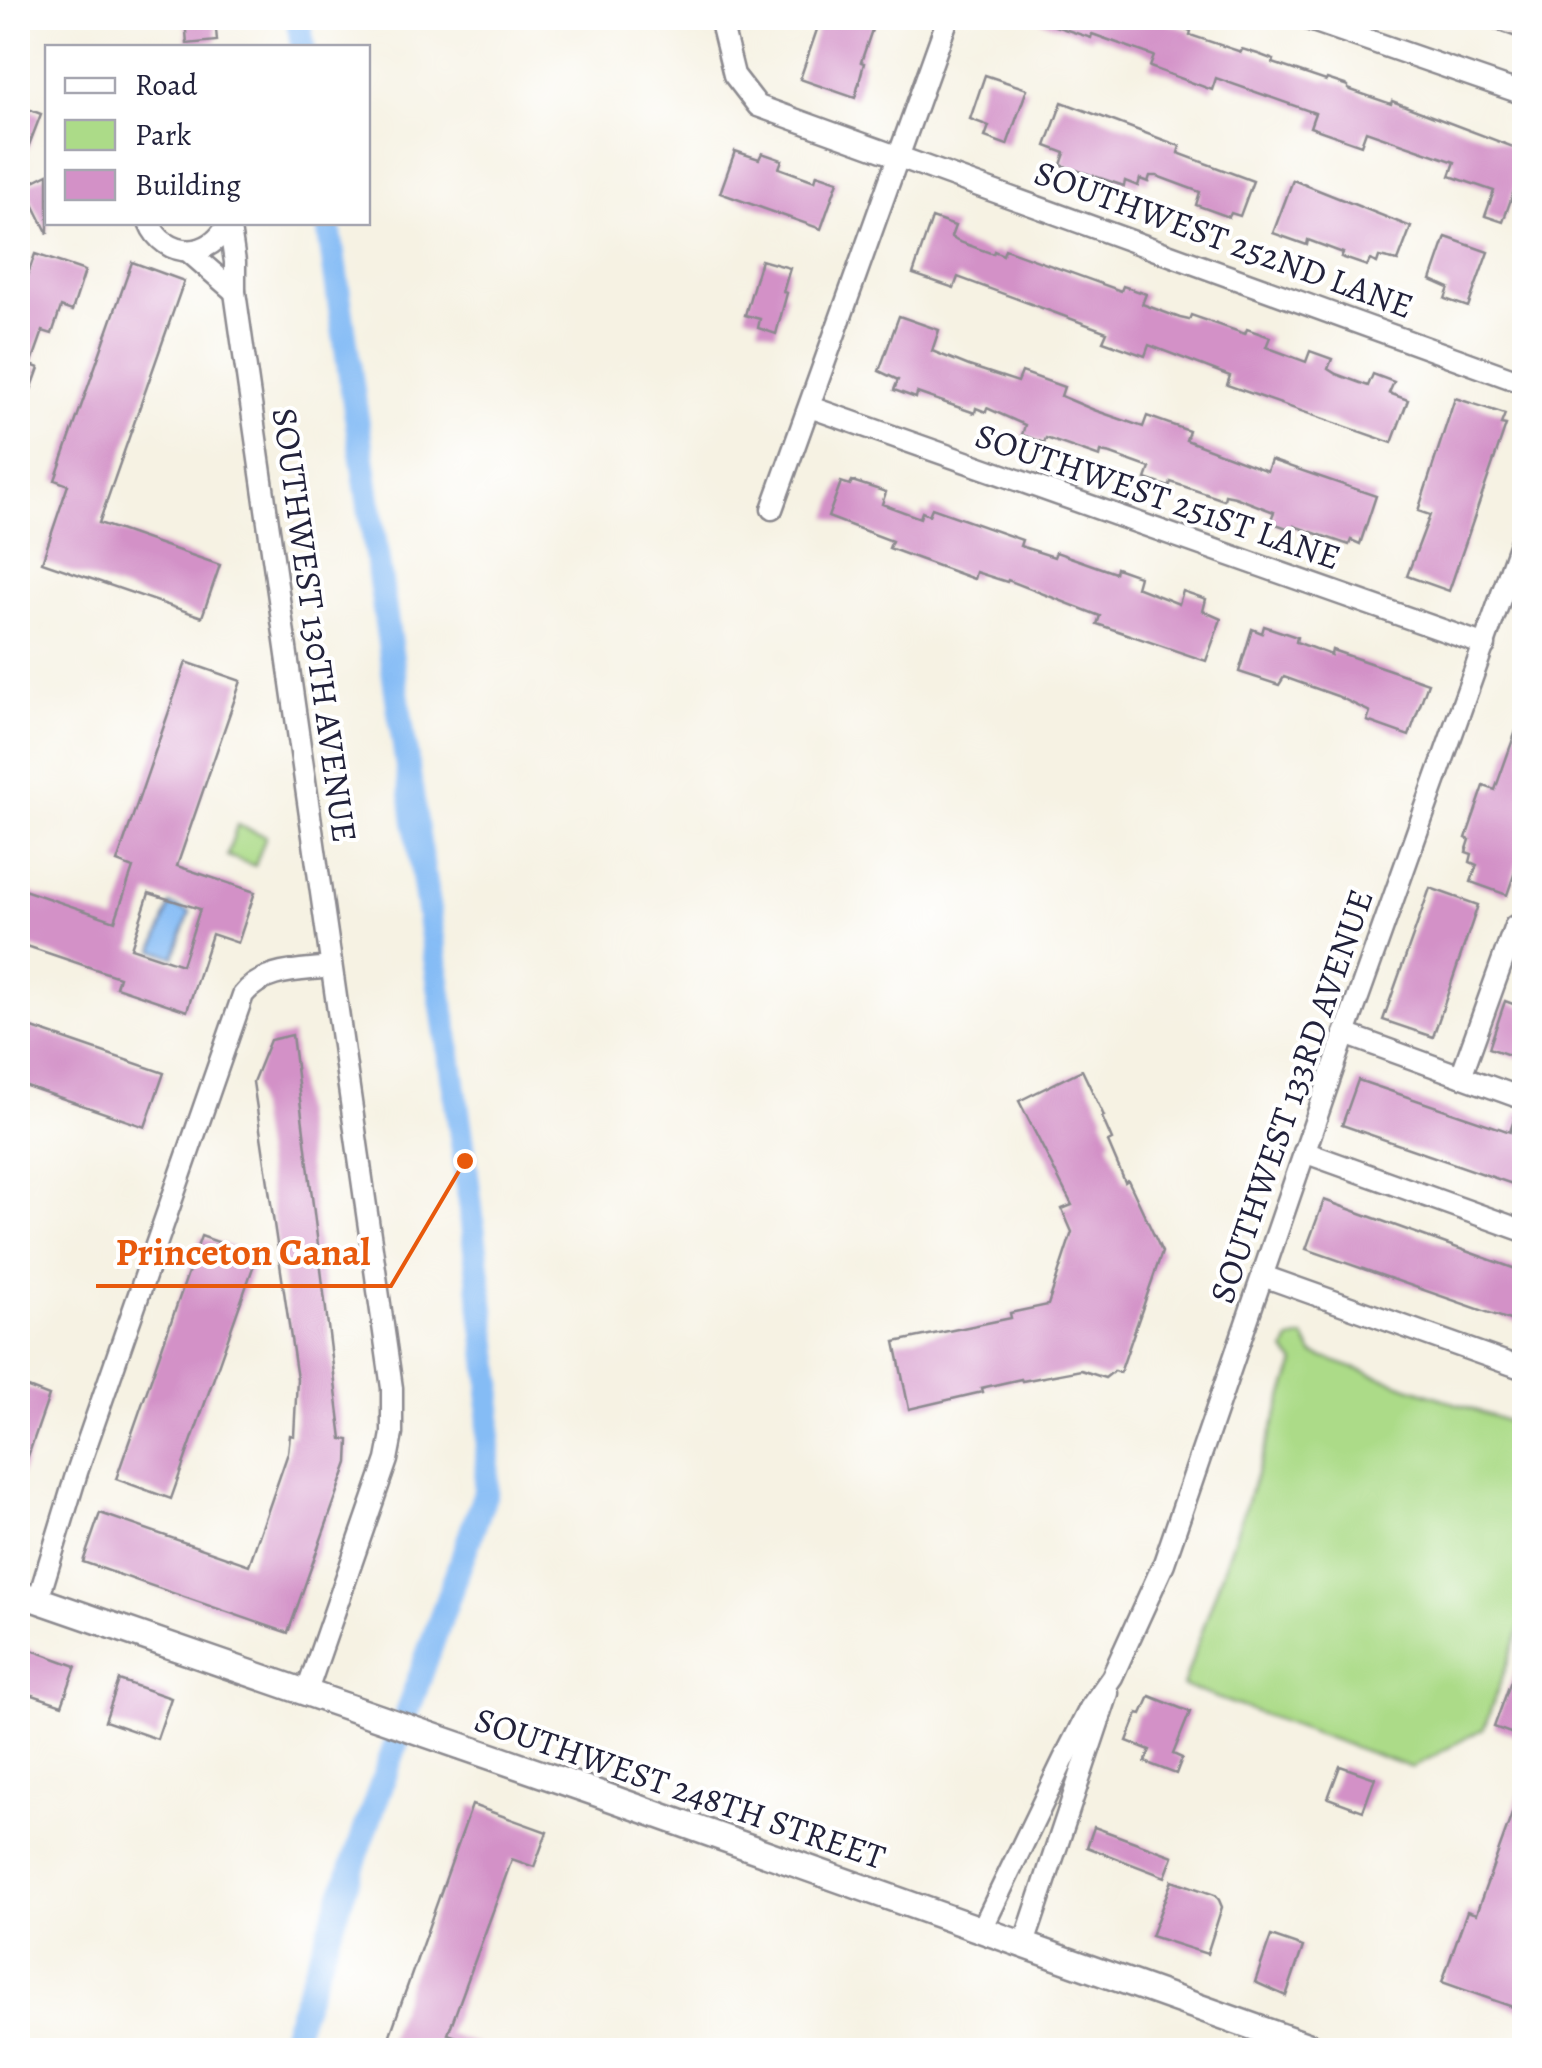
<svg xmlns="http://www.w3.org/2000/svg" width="1542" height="2068" font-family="Alegreya,serif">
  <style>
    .green { fill: #acdb88; stroke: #677e62; stroke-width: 2.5 }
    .water { fill: #85bcf5; stroke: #546f98; stroke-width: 2.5 }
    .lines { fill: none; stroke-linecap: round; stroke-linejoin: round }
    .canal { stroke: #85bcf5; stroke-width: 25 }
    .building { fill: #d391c7; fill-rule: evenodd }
    .minor-casing { stroke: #8c8a8f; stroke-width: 25 }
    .tertiary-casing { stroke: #8c8a8f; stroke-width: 30 }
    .minor { stroke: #fff; stroke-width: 20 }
    .tertiary { stroke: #fff; stroke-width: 25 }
    .labels { text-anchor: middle; stroke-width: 8; stroke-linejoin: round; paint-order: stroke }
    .street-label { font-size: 35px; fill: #22223b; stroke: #fff }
    .leader { fill: none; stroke: #e8590c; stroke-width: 4 }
    .callout-dot { fill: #e8590c; stroke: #fff; stroke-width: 4 }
    .callout-label { font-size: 38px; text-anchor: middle; font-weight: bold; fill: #e8590c; stroke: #fff; stroke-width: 8; stroke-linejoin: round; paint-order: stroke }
  </style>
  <rect width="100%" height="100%" fill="#fff"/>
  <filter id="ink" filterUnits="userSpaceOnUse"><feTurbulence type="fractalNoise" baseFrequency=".01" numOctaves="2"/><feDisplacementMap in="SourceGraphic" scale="20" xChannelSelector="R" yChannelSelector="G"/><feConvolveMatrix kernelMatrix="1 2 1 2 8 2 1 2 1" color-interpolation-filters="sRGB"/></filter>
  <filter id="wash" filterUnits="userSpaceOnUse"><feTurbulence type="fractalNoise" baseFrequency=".0048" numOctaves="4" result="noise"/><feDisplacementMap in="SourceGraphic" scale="40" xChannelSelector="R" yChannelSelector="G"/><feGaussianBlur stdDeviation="2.25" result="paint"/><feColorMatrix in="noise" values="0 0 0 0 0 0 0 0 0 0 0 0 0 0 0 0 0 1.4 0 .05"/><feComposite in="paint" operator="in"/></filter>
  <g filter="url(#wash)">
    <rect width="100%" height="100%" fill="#f6f2e3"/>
    <g class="green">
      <path d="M237 825 266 836 255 866 227 856Z"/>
      <path d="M1304 1337 1313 1354 1524 1427V1617L1484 1728 1412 1768 1183 1686 1295 1363 1285 1351 1290 1340Z"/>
    </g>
    <path class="water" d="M170 905 190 912 174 957 154 950Z"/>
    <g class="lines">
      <g class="canal">
        <path d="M298 18 303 48"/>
        <path d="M287 2050 486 1491 491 1382 465 1161 328 222"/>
      </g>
    </g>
    <g id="blocks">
      <g class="building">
        <path d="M185 18H215L217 41 187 44Z"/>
        <path d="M821 18H876L861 62 864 63 855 98 800 79Z"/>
        <path d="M1040 18H1145L1165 22 1191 31 1190 35 1241 52 1242 49 1258 54 1274 60 1273 63 1326 81 1327 79 1348 86V89L1391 104 1392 101 1524 151V188L1516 185 1503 222 1485 216 1494 191 1450 176 1455 162 1366 131 1361 145 1310 127 1315 113 1216 78 1212 90 1150 67 1154 56 1092 34 1091 38 1040 21Z"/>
        <path d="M1470 18H1524V40L1469 20Z"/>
        <path d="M985 75 1027 89 1007 145 985 137 989 126 970 119Z"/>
        <path d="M1062 102 1180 146 1178 153 1253 181 1240 216 1231 213 1229 217 1196 205 1200 192 1157 176H1150L1148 182 1140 179 1138 186 1125 181 1124 186 1061 165 1065 153 1046 146Z"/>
        <path d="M18 105 41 114 19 171 18 170Z"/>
        <path d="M735 151 759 159 762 153 782 160 779 168 815 181 817 174 838 181 821 229 720 193Z"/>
        <path d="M48 174V234L24 186Z"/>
        <path d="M1293 180 1411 227 1398 261 1379 257 1377 263 1370 260 1367 266 1341 257 1343 253 1308 240 1307 245 1273 233Z"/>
        <path d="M932 218 955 226 951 237 957 241 993 254 994 251 1003 255 1005 249 1121 291 1123 286 1146 294 1142 304 1180 318 1189 320 1191 315 1245 334 1247 329 1270 337 1266 347 1306 362 1310 351 1332 359 1328 369 1336 374 1368 386 1373 374 1394 382 1389 393 1408 400 1392 443 1227 385 1230 376 1149 345 1145 356 1103 341 1107 332 958 277 954 288 913 274Z"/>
        <path d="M1446 237 1488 252 1468 307 1445 299 1449 288 1431 280Z"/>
        <path d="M35 254 85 271 72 311 61 307 52 334 43 331 31 365 39 368 20 420 18 302Z"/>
        <path d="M761 260 790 268 783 292 787 293 776 334 758 328 760 319 745 315Z"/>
        <path d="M132 262 184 281 99 523 220 565 202 617 42 562 68 485 55 480Z"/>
        <path d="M899 316 939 330 932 351 969 366 1018 382 1022 372 1064 387 1061 396 1094 410 1143 427 1147 416 1189 431 1186 440 1267 471 1271 460 1376 496 1360 544 1351 540 1349 545 1294 526 1293 530 1270 522 1274 512 1235 497 1225 495 1224 500 1171 482 1169 487 1146 479 1150 468 1111 454 1101 452 1100 457 1046 438 1044 443 1022 435 1025 425 987 408 986 412 976 408 975 413 917 393 916 398 894 390 898 380 879 371Z"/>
        <path d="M1455 398 1505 414 1501 424 1506 425 1449 591 1407 576 1430 515 1418 511Z"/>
        <path d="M852 481 886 492 882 504 920 518 922 512 929 515 932 508 1022 540 1020 546 1054 557 1056 552 1115 573 1116 568 1139 576 1136 587 1179 604 1183 591 1206 599 1203 611 1221 619 1206 661 1097 624 1100 616 1008 580 1007 582 976 572 974 579 889 548 892 541 828 517 841 482 850 485Z"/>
        <path d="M1264 626 1297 637 1296 642 1331 655 1332 650 1428 683 1409 736 1367 721 1370 712 1337 696 1284 677 1279 685 1239 672 1252 629 1262 633Z"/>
        <path d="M186 662 241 681 177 866 255 892 238 943 212 934 187 1011 116 987 119 977 18 943V888L115 921 133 868 117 862ZM149 893 200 909 182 965 131 948Z"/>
        <path d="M1522 714 1524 846 1507 895 1471 882 1477 865 1470 862 1472 854 1466 852 1470 840 1466 838 1484 786 1495 790Z"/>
        <path d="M1430 888 1478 905 1433 1037 1383 1020Z"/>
        <path d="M1505 1001 1524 1008V1060L1489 1048Z"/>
        <path d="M18 1023 164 1073 145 1127 18 1083Z"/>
        <path d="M292 1035 342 1439 349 1440 348 1463 288 1633 83 1562 100 1513 249 1565 288 1453 290 1435 294 1436 297 1379 253 1082 270 1040Z"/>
        <path d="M1082 1070 1104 1116 1102 1117 1112 1140 1108 1142 1125 1182 1128 1180 1162 1252 1120 1373 1114 1371 1105 1378 1081 1370 1022 1381 1021 1379 981 1388 982 1392 909 1409 895 1342 1011 1318 1010 1313 1048 1305 1072 1232 1062 1209 1072 1205 1019 1101Z"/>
        <path d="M1358 1080 1510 1132 1517 1111 1524 1112V1188L1342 1125Z"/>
        <path d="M1324 1200 1524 1272V1325L1306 1249Z"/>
        <path d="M201 1236 257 1256 171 1499 116 1479Z"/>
        <path d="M18 1384 49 1396 20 1479H18Z"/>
        <path d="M18 1645 76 1666 62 1705 18 1690Z"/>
        <path d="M1522 1651H1524V1738L1494 1727Z"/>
        <path d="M119 1680 171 1698 157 1739 105 1721Z"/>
        <path d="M1150 1696 1190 1712 1173 1754 1182 1758 1176 1774 1145 1762 1150 1750 1127 1741 1138 1713 1142 1714Z"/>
        <path d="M1340 1766 1375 1778 1363 1811 1328 1798Z"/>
        <path d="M1522 1786H1524V2011L1442 1982 1467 1911 1476 1914Z"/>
        <path d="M472 1805 547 1832 534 1867 512 1859 448 2034 488 2048 487 2050H399L386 2046Z"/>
        <path d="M1094 1827 1173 1856 1165 1877 1087 1847Z"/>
        <path d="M1172 1880 1215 1895 1219 1900 1222 1907 1207 1954 1151 1936Z"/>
        <path d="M1271 1936 1303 1947 1286 1996 1255 1982Z"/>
      </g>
    </g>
  </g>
  <g filter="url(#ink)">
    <use href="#blocks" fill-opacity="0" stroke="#8c8a8f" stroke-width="2.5"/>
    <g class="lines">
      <g class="minor-casing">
        <g id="minor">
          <path d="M720 18 734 75 758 106 1524 383"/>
          <path d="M1304 18 1524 94"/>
          <path d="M149 222C164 260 213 260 228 222"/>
          <path d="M229 222 235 262V292L392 1388V1434L387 1460 307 1691"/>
          <path d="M189 252 235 292"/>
          <path d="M810 407 1485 645"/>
          <path d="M772 509 948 18"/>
          <path d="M1345 1034 1524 1099"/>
          <path d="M1461 1076 1515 926 1524 930"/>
          <path d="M1304 1152 1524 1231"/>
          <path d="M1263 1276 1524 1369"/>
          <path d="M38 1600 77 1472 243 995C263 969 301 971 331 967"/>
          <path d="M981 1931 1064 1759 1090 1708 1112 1677 1164 1563 1345 1034 1524 532"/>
          <path d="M1023 1947 1108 1693"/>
        </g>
      </g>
      <g class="tertiary-casing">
        <path id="tertiary" d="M18 1593 591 1791 1319 2050"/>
      </g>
      <use href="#minor" class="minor"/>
      <use href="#tertiary" class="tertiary"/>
    </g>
  </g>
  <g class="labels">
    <g class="street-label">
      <text transform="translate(1224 239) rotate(20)" y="12">SOUTHWEST 252ND LANE</text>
      <text transform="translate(1158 496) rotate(19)" y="12">SOUTHWEST 251ST LANE</text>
      <text transform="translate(315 625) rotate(82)" y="12">SOUTHWEST 130TH AVENUE</text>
      <text transform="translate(1291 1096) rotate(-71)" y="12">SOUTHWEST 133RD AVENUE</text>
      <text transform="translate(680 1788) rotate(19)" y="12">SOUTHWEST 248TH STREET</text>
    </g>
  </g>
  <path class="leader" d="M465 1161L391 1286H96"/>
  <circle class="callout-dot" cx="465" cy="1161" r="10"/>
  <g class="callout-label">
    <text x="243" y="1265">Princeton Canal</text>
  </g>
  <rect width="1542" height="2068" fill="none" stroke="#fff" stroke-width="60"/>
  <rect x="45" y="45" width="325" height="180" fill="#ffffff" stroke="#a7a7b1" stroke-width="2.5"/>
  <rect x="65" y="78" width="50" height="15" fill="#ffffff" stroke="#a7a7b1" stroke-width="2.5"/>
  <text x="135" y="95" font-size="30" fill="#22223b">Road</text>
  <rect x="65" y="120" width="50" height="30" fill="#acdb88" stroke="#a7a7b1" stroke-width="2.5"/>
  <text x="135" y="145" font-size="30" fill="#22223b">Park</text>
  <rect x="65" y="170" width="50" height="30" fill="#d391c7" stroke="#a7a7b1" stroke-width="2.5"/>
  <text x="135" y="195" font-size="30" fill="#22223b">Building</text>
</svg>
